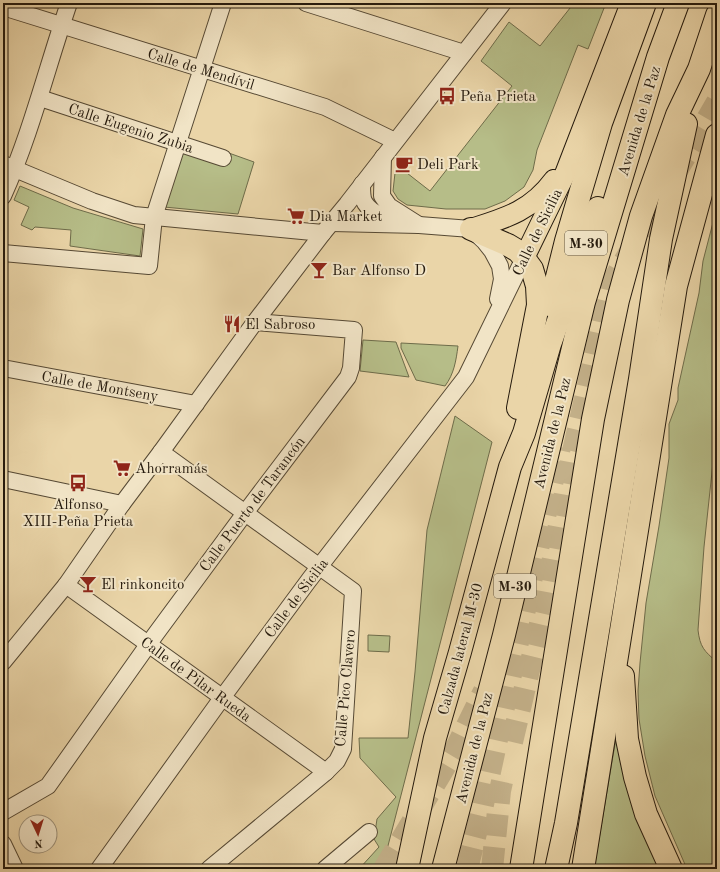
<svg xmlns="http://www.w3.org/2000/svg" width="720" height="872" font-family="'Old Standard TT',serif">
  <style>
    .green { fill: #b6bd88; stroke: #6e6c4a }
    .lines { fill: none; stroke-linecap: round; stroke-linejoin: round }
    .highway-tunnel { stroke: #c3b089; stroke-width: 22; stroke-dasharray: 22 11; stroke-linecap: butt }
    .minor-casing { stroke: #564934; stroke-width: 18 }
    .major-casing { stroke: #251a0d; stroke-width: 22 }
    .highway-casing { stroke: #251a0d; stroke-width: 24 }
    .minor { stroke: #f1e4c6; stroke-width: 16 }
    .major { stroke: #ead5a8; stroke-width: 20 }
    .highway { stroke: #ead5a8; stroke-width: 22 }
    .labels { text-anchor: middle; stroke-width: 4; stroke-linejoin: round; paint-order: stroke }
    .shield { fill: #f1e4c6; stroke: #625744; stroke-width: 1 }
    .shield-label { font-size: 14px; font-weight: bold; fill: #251a0d }
    .street-label { font-size: 15px; fill: #251a0d; stroke: #f1e4c6 }
    .poi-label { font-size: 15px; fill: #251a0d; stroke: #f1e4c6; text-anchor: start }
  </style>
  <rect width="100%" height="100%" fill="#ead5a8"/>
  <filter id="stains"><feTurbulence type="fractalNoise" baseFrequency=".005" numOctaves="4"/><feColorMatrix values="0 0 0 0 .2 0 0 0 0 .09 0 0 0 0 .02 0 0 0 .5 -.17"/></filter>
  <radialGradient id="worn" r=".72"><stop offset=".6" stop-color="#630" stop-opacity="0"/><stop offset="1" stop-color="#630" stop-opacity=".3"/></radialGradient>
  <g class="green">
    <path d="M574 3H606L588 49 578 45 537 150 533 170 524 187 505 201 485 209H446L407 205 398 199 393 191 395 173 398 166 430 191 512 86 481 61 509 22 540 46Z"/>
    <path d="M182 152H226L254 162 238 214 164 207Z"/>
    <path d="M20 186 73 208 143 229 140 256 70 246 71 230 35 227 32 230 21 225 29 207 14 200Z"/>
    <path d="M717 207V425L704 547 698 630C700 647 704 651 717 662V869H687L655 796 645 756 639 719 638 691 640 663 646 603 659 526 669 458V424L678 400V388L699 293 703 261Z"/>
    <path d="M363 340 396 342 409 377 360 371Z"/>
    <path d="M401 343 458 346C456 361 454 374 445 386L416 380 401 348Z"/>
    <path d="M455 416 492 442 382 869H359L379 847 374 839 377 819 396 797 360 758 359 738H408L415 672 427 530Z"/>
    <path d="M368 635 390 636 389 652 368 651Z"/>
    <path d="M618 726 638 820 659 869H594Z"/>
  </g>
  <g class="lines">
    <g class="highway-tunnel">
      <path d="M512 742 544 607 571 460 611 284 717 102"/>
      <path d="M384 869 455 750 484 691"/>
      <path d="M467 869 482 809 560 447"/>
      <path d="M492 869 500 791 503 777"/>
    </g>
    <g class="minor-casing">
      <g id="minor">
        <path d="M306 3 464 53"/>
        <path d="M3 7 325 107 395 141"/>
        <path d="M40 98 223 158"/>
        <path d="M383 157 382 196 389 206 419 225"/>
        <path d="M3 164 92 201 134 215 323 233"/>
        <path d="M362 184C362 190 362 199 365 203 371 213 388 219 398 221"/>
        <path d="M3 196C31 134 47 67 69 3"/>
        <path d="M332 223 419 225 471 229 484 241 492 251 500 266 502 279 498 299"/>
        <path d="M3 253 149 266 154 217 223 3"/>
        <path d="M3 368 196 404"/>
        <path d="M161 452 353 591 343 749 337 761 326 772 209 869"/>
        <path d="M3 479 122 504"/>
        <path d="M66 585 326 772"/>
        <path d="M3 662 66 585 122 504 161 452 255 322 323 233 347 204 503 3"/>
        <path d="M3 812 48 786 155 635 245 513 348 377 351 368 354 330 255 322"/>
        <path d="M3 844 15 869"/>
        <path d="M99 869 222 698 309 580 466 377 524 258"/>
        <path d="M325 869 369 832"/>
      </g>
    </g>
    <g class="major-casing">
      <g id="major">
        <path d="M471 229C506 218 531 211 554 180"/>
        <path d="M524 258 565 174 631 3"/>
      </g>
    </g>
    <g class="highway-casing">
      <g id="highway">
        <path d="M471 229 508 245 518 251 524 258 532 269 537 286 538 305 518 408"/>
        <path d="M550 305 566 241 601 123 645 3"/>
        <path d="M623 676 627 739 635 777 646 814 671 869"/>
        <path d="M407 869 435 738 460 652 510 467 524 433 550 344 598 208"/>
        <path d="M443 869 504 635 584 302 658 57 678 3"/>
        <path d="M521 869 593 419 618 300 641 216 677 115 699 69 717 15"/>
        <path d="M556 869 566 823 640 379 661 239 686 124"/>
        <path d="M583 869 676 286 717 135"/>
      </g>
    </g>
    <use href="#minor" class="minor"/>
    <use href="#major" class="major"/>
    <use href="#highway" class="highway"/>
  </g>
  <defs>
    <g id="bus-bare" transform="scale(1.38)"><path d="M-5-6H5V4H4V6H2V4H-2V6H-4V4H-5ZM-3.5-4V0h7V-4ZM-3.5 1.2v1.5H-2V1.2ZM2 1.2v1.5H3.5V1.2Z" fill="#8f2418" stroke="#f1e4c6" stroke-width="2.5" paint-order="stroke"/></g>
    <g id="cafe-bare" transform="scale(1.38)"><path d="M-5.5-4.5H6V0H3Q3 3.5 0 3.5H-2.5Q-5.5 3.5-5.5 0ZM3-3.2v2h1.7v-2ZM-6 4.5H4V6H-6Z" fill="#8f2418" stroke="#f1e4c6" stroke-width="2.5" paint-order="stroke"/></g>
    <g id="supermarket-bare" transform="scale(1.38)"><path d="M-6-5.5h2.5l.6 2H6L4.5 2H-2.5L-4.4-4H-6ZM-1.5 3.2a1.3 1.3 0 1 0 .1 0ZM3 3.2a1.3 1.3 0 1 0 .1 0Z" fill="#8f2418" stroke="#f1e4c6" stroke-width="2.5" paint-order="stroke"/></g>
    <g id="bar-bare" transform="scale(1.38)"><path d="M-6-5H6L.8 .8V4.5H3.5V6h-7V4.5H-.8V.8Z" fill="#8f2418" stroke="#f1e4c6" stroke-width="2.5" paint-order="stroke"/></g>
    <g id="restaurant-bare" transform="scale(1.38)"><path d="M-5-6h1v4h1v-4h1v4h1v-4h1v5L-1.5 .5V6h-2V.5L-5-1ZM5-6V6H3V1.5H1.5Q1.5-4 5-6Z" fill="#8f2418" stroke="#f1e4c6" stroke-width="2.5" paint-order="stroke"/></g>
  </defs>
  <g fill-rule="evenodd">
    <use href="#bus-bare" x="447" y="96"/>
    <use href="#cafe-bare" x="404" y="164"/>
    <use href="#supermarket-bare" x="296" y="216"/>
    <use href="#bar-bare" x="319" y="270"/>
    <use href="#restaurant-bare" x="232" y="324"/>
    <use href="#supermarket-bare" x="122" y="468"/>
    <use href="#bus-bare" x="78" y="483"/>
    <use href="#bar-bare" x="88" y="584"/>
  </g>
  <g class="labels">
    <g class="shield">
      <rect x="565" y="231" width="42" height="24" rx="3"/>
      <rect x="494" y="574" width="42" height="24" rx="3"/>
    </g>
    <g class="shield-label">
      <text x="586" y="248">M-30</text>
      <text x="515" y="591">M-30</text>
    </g>
    <g class="street-label">
      <text transform="translate(201 69) rotate(17)" y="5">Calle de Mendívil</text>
      <text transform="translate(639 121) rotate(-73)" y="5">Avenida de la Paz</text>
      <text transform="translate(131 128) rotate(18)" y="5">Calle Eugenio Zubia</text>
      <text transform="translate(537 232) rotate(-64)" y="5">Calle de Sicilia</text>
      <text transform="translate(100 386) rotate(10)" y="5">Calle de Montseny</text>
      <text transform="translate(552 433) rotate(-76)" y="5">Avenida de la Paz</text>
      <text transform="translate(252 504) rotate(-53)" y="5">Calle Puerto de Tarancón</text>
      <text transform="translate(296 598) rotate(-53)" y="5">Calle de Sicilia</text>
      <text transform="translate(460 649) rotate(-75)" y="5">Calzada lateral M-30</text>
      <text transform="translate(196 679) rotate(36)" y="5">Calle de Pilar Rueda</text>
      <text transform="translate(345 688) rotate(-85)" y="5">Calle Pico Clavero</text>
      <text transform="translate(474 748) rotate(-76)" y="5">Avenida de la Paz</text>
    </g>
    <g class="poi-label">
      <text x="460" y="101">Peña Prieta</text>
      <text x="417" y="169">Deli Park</text>
      <text x="309" y="221">Dia Market</text>
      <text x="332" y="275">Bar Alfonso D</text>
      <text x="245" y="329">El Sabroso</text>
      <text x="135" y="473">Ahorramás</text>
      <text x="78" y="509" text-anchor="middle">Alfonso<tspan x="78" dy="17">XIII-Peña Prieta</tspan></text>
      <text x="101" y="589">El rinkoncito</text>
    </g>
  </g>
  <rect width="720" height="872" fill="none" stroke="#ead5a8" stroke-width="16"/>
  <rect x="4" y="4" width="712" height="864" fill="none" stroke="#251a0d" stroke-width="2"/>
  <rect x="8" y="8" width="704" height="856" fill="none" stroke="#251a0d"/>
  <g transform="translate(38 834) rotate(176)"><circle r="19" fill="#f1e4c6" stroke="#9f937c"/>
  <path d="M0-3L7 15L0 10L-7 15Z" fill="#8f2418"/>
  <text y="-6" font-size="11" font-weight="bold" text-anchor="middle" fill="#251a0d">N</text>
  </g>
  <rect width="100%" height="100%" filter="url(#stains)"/>
  <rect width="100%" height="100%" fill="url(#worn)"/>
</svg>
